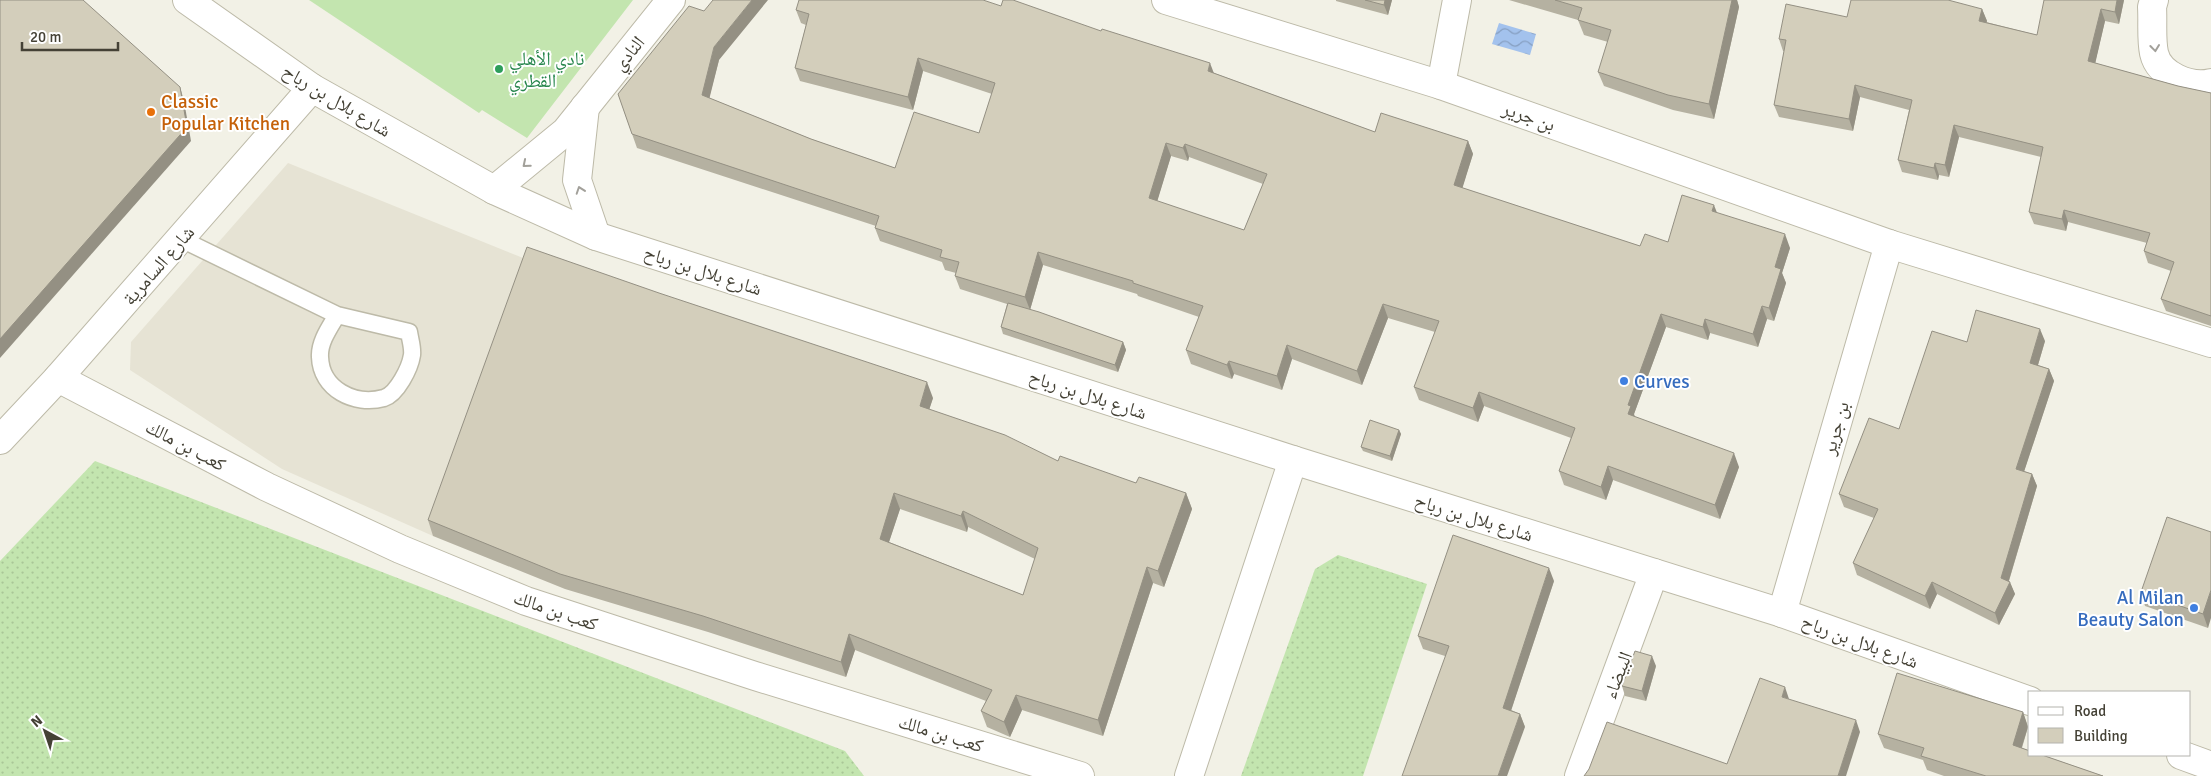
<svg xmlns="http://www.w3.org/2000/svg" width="2211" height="776" font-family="Signika,'Noto Naskh Arabic',sans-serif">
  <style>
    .residential { fill: #e6e3d4 }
    .grass { fill: url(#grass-dots) }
    .pitch { fill: #c3e5af }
    .water { fill: url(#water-waves) }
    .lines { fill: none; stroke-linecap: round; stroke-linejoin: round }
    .service-casing { stroke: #bdbaa8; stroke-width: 19 }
    .minor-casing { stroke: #bdbaa8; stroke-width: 30 }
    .tertiary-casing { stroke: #bdbaa8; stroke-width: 30 }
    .service { stroke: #fff; stroke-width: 16 }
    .minor { stroke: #fff; stroke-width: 28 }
    .tertiary { stroke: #fff; stroke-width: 28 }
    .wall { fill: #b5b1a1; fill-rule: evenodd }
    .shaded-wall { fill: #949083 }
    .building { fill: #d3cebb; stroke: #949083; fill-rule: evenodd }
    .oneway { stroke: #a2a09a }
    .leisure-dot { fill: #2e9e5b; stroke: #fff; stroke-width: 2 }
    .food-dot { fill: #e8710a; stroke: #fff; stroke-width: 2 }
    .shop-dot { fill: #3f7fe0; stroke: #fff; stroke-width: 2 }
    .labels { text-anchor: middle; stroke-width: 4; stroke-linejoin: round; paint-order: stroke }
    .street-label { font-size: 19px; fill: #444135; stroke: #fff }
    .leisure-label { font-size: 19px; fill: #27864d; stroke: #fff; text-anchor: start }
    .food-label { font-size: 19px; fill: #c56008; stroke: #fff; text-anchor: start }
    .shop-label { font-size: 19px; fill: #366cbe; stroke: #fff; text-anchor: start }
  </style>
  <defs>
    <pattern id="grass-dots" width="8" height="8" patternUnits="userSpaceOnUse" patternTransform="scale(1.25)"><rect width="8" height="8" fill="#c3e5af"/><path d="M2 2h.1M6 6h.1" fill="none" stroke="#a9c697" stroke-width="1.8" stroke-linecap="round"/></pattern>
    <pattern id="water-waves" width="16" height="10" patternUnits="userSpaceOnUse" patternTransform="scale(1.25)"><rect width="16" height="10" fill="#a3c2ed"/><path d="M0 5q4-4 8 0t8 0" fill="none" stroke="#869fc1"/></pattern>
  </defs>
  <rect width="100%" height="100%" fill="#f2f1e6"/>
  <path class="residential" d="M288 163 533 262 433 536 282 469 130 370 131 342Z"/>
  <g class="grass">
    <path d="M95 461 845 751 864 776H0V561Z"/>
    <path d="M1338 555 1427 584 1363 776H1241L1315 569Z"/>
  </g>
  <path class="pitch" d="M309 0H633L527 138 482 110 479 113Z"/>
  <path class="water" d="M1499 23 1536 34 1530 55 1492 44Z"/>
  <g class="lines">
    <g class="service-casing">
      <path id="service" d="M181 239 337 315 409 332C410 339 413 348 412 355 410 368 397 394 384 398 354 406 321 389 320 357 319 342 330 327 337 315"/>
    </g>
    <g class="minor-casing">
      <g id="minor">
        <path d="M1166 0 1441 85 1889 244 2211 343"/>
        <path d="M2154 0 2152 7C2153 22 2151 39 2154 53 2159 76 2191 88 2211 83"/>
        <path d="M1441 85 1457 0"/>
        <path d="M585 107 577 180 596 236"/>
        <path d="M494 190 566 131 671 0"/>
        <path d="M58 378 267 487 400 549 526 601 755 676 1080 776"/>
        <path d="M0 440 58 378 312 88"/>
        <path d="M1782 613 1889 244"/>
        <path d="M1189 776 1293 460"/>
        <path d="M1579 776 1654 573"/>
      </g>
    </g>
    <g class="tertiary-casing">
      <g id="tertiary">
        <path d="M187 0 312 88 494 190 596 236 1293 460 1782 613 2030 701"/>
        <path d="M2181 755 2211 766"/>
      </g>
    </g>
    <use href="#service" class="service"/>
    <use href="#minor" class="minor"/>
    <use href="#tertiary" class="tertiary"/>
  </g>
  <g class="wall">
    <path d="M1336 0H1392L1388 15 1336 1Z"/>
    <path d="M1509 0H1737L1739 7 1714 119 1673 110 1604 86 1598 72 1608 42 1584 35 1578 20Z"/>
    <path d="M2124 0 2119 24 2105 21 2095 63 2178 86 2211 93V326L2166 311 2161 299 2171 271 2148 263 2144 251 2147 243 2068 222 2066 231 2034 224 2029 212 2041 157 1959 137 1949 177 1939 175 1938 180 1902 172 1898 160 1909 110 1860 97 1853 131 1779 117 1774 105 1784 51H1783L1779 39 1847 17 1982 9 1987 21 1986 22 2037 35Z"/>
    <path d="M1001 6 1214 73 1375 132 1468 141 1473 154 1462 188 1640 246 1668 242 1717 213 1790 248 1782 273 1786 283 1774 321 1767 319 1758 347 1710 333 1708 340 1666 327 1634 414 1635 417 1739 467 1720 519 1613 480 1606 500 1564 485 1559 471 1571 438 1484 406 1478 422 1419 400 1414 387 1435 332 1388 318 1362 385 1292 359 1282 390 1234 374 1232 379 1191 364 1186 350 1199 317 1138 296 1137 294 1043 265 1030 310 1123 342 1126 350 1118 372 1003 334 1001 327 1007 304 960 289 955 276 956 273 945 270 942 262 880 241 875 228 876 226 637 148 618 94 719 60 709 98 811 139 895 168 979 133 992 94 923 71 913 110 800 81 795 68 806 25 801 23 796 10ZM1171 156 1188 161 1189 157 1263 184 1244 230 1157 201Z"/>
    <path d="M2045 341 2038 365 2049 369 2054 381 2024 471 2032 474 2037 486 2009 581 2015 594 1999 625 1937 594 1930 609 1857 575 1853 563 1874 518 1844 507 1839 494 1899 429 1967 342Z"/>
    <path d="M933 398 929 410 1058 461 1136 483 1186 493 1192 509 1164 587 1153 583 1103 736 1022 710 1010 737 987 727 981 711 986 701 855 650 846 677 708 632 565 589 433 536 428 520ZM900 509 967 532 968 527 1035 559 1023 595 889 542Z"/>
    <path d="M1399 430 1401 434 1392 461 1363 451 1361 447Z"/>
    <path d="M2211 532 2208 628 2145 606 2141 592Z"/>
    <path d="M1554 581 1511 710 1520 714 1525 727 1445 656 1423 649 1418 636Z"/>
    <path d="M1656 666 1646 701 1625 696 1622 686Z"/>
    <path d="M2023 712 2028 727 2022 748 2103 776H1944L1927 770 1923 760 1884 748 1878 734Z"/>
  </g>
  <g class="shaded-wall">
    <path d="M752 0H768L719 60 707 108 702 95 714 47Z"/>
    <path d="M1385 0H1392L1388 15 1384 5Z"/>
    <path d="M1732 0H1737L1739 7 1714 119 1709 104Z"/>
    <path d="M2117 0H2124L2119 24 2115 12Z"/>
    <path d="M1982 9 1987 21 1983 33 1979 21Z"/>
    <path d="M2101 9 2105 21 2093 73 2088 61Z"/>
    <path d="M918 58 923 71 913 110 908 97Z"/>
    <path d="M1210 63 1215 76 1208 71Z"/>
    <path d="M1855 85 1860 97 1853 131 1849 119Z"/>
    <path d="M180 87 184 101 191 141 0 358V339Z"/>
    <path d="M1954 125 1959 137 1949 177 1945 165Z"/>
    <path d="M1468 141 1473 154 1459 199 1454 185Z"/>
    <path d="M1166 143 1171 156 1154 212 1149 198Z"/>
    <path d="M1185 144 1189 157 1188 161 1183 148Z"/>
    <path d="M1935 163 1939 175 1938 180 1934 168Z"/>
    <path d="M1714 205 1719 218 1712 211Z"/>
    <path d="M2064 210 2068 222 2066 231 2062 219Z"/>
    <path d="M1785 234 1790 248 1782 273 1786 283 1774 321 1769 308 1775 267Z"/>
    <path d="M1038 252 1043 265 1030 310 1025 297Z"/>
    <path d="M1383 304 1388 318 1362 385 1357 371Z"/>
    <path d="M1762 306 1767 319 1758 347 1753 334Z"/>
    <path d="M1661 314 1666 327 1634 414 1635 419 1628 414V405Z"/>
    <path d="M1705 319 1710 333 1708 340 1703 327Z"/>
    <path d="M2040 329 2045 341 2035 375 2030 363Z"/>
    <path d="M1123 342 1126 350 1118 372 1115 365Z"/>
    <path d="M1287 345 1292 359 1282 390 1277 376Z"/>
    <path d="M1229 361 1234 374 1232 379 1227 365Z"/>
    <path d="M2049 369 2054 381 2021 481 2016 469Z"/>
    <path d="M927 382 933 398 925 422 920 406Z"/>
    <path d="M1479 392 1484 406 1478 422 1473 408Z"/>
    <path d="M1399 430 1401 434 1392 461 1390 456Z"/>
    <path d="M1734 453 1739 467 1720 519 1715 505Z"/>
    <path d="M1608 466 1613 480 1606 500 1601 487Z"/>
    <path d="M2032 474 2037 486 2006 590 2001 578Z"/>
    <path d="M894 493 900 509 885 554 880 539Z"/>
    <path d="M1186 493 1192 509 1164 587 1158 571Z"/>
    <path d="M963 511 968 527 967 532 961 516Z"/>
    <path d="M1147 567 1153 583 1103 736 1098 720Z"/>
    <path d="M1549 568 1554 581 1508 720 1503 708Z"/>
    <path d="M1932 582 1937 594 1930 609 1925 596Z"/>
    <path d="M2010 582 2015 594 1999 625 1995 613Z"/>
    <path d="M2211 590V618L2208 628 2203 614Z"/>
    <path d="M849 634 855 650 846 677 841 662Z"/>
    <path d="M1652 656 1656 666 1646 701 1642 691Z"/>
    <path d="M1785 687 1789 699 1782 697Z"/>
    <path d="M1016 695 1022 710 1010 737 1004 722Z"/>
    <path d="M2023 712 2028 727 2018 759 2013 745Z"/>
    <path d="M1520 714 1525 727 1507 776H1498Z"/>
    <path d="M1856 720 1860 732 1846 776H1838Z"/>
  </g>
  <g class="building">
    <path d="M0 0H83L180 87 187 127 0 339Z"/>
    <path d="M713 0H752L714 47 702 95 811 139 895 168 914 112 979 133 995 83 918 58 908 97 795 68 809 14 796 10 799 0H983L1001 6 1003 0H1013L1101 31 1102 29 1210 63 1208 71 1375 132 1381 113 1468 141 1454 185 1640 246 1645 234 1668 242 1682 195 1714 205 1712 211 1785 234 1775 267 1781 269 1769 308 1762 306 1753 334 1705 319 1703 327 1661 314 1628 405 1631 406 1628 414 1734 453 1715 505 1608 466 1601 487 1559 471 1575 428 1479 392 1473 408 1414 387 1439 321 1383 304 1357 371 1287 345 1277 376 1229 361 1227 365 1186 350 1203 306 1133 283V281L1038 252 1025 297 955 276 959 262 940 257 942 250 875 228 879 216 632 134 618 94 689 6 704 11ZM1166 143 1183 148 1185 144 1267 174 1244 230 1149 198Z"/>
    <path d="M1365 0H1385L1384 5Z"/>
    <path d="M1555 0H1732L1709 104 1668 95 1598 72 1611 30 1578 20 1582 8Z"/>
    <path d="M1851 0H1948L1982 9 1979 21 2037 35 2044 0H2117L2115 12 2101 9 2088 61 2178 86 2211 93V316L2161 299 2174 262 2144 251 2150 233 2064 210 2062 219 2029 212 2043 147 1954 125 1945 165 1935 163 1934 168 1898 160 1912 100 1855 85 1849 119 1774 105 1786 40 1779 39 1786 4 1847 17Z"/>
    <path d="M527 247 659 293 927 382 920 406 1005 435 1058 461 1060 456 1136 483 1139 477 1186 493 1158 571 1147 567 1098 720 1016 695 1004 722 981 711 992 690 849 634 841 662 703 616 560 574 428 520ZM894 493 961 516 963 511 1038 548 1023 595 880 539Z"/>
    <path d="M1008 303 1039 312 1123 342 1115 365 1001 327Z"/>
    <path d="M1976 310 2040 329 2030 363 2049 369 2016 469 2032 474 2001 578 2010 582 1995 613 1932 582 1925 596 1853 563 1878 509 1839 494 1869 418 1899 429 1932 331 1967 342Z"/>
    <path d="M1370 420 1399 430 1390 456 1361 447Z"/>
    <path d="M2167 517 2211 532V590L2203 614 2141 592Z"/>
    <path d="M1453 535 1549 568 1503 708 1520 714 1498 776H1402L1449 646 1418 636Z"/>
    <path d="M1635 651 1652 656 1642 691 1622 686Z"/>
    <path d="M1897 673 2023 712 2013 745 2030 751V755H2042L2103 776H1986L1921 756 1924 748 1878 734Z"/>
    <path d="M1760 678 1785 687 1782 697 1856 720 1838 776H1584L1589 769 1607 722 1727 764Z"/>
  </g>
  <defs><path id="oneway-chevron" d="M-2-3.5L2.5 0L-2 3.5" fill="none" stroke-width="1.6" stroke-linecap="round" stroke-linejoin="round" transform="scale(1.25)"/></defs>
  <g class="oneway">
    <use href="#oneway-chevron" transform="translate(2155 48) rotate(83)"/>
    <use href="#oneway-chevron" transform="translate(526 164) rotate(140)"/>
    <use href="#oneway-chevron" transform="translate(580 190) rotate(-109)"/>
  </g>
  <circle class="leisure-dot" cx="499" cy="69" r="5"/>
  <circle class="food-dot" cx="151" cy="112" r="5"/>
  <g class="shop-dot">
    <circle cx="1624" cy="381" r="5"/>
    <circle cx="2194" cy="608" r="5"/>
  </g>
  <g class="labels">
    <g class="street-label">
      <text transform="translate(628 53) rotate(-51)" y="7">النادي</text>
      <text transform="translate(337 100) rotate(31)" y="7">شارع بلال بن رباح</text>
      <text transform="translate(1529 116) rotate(19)" y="7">بن جرير</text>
      <text transform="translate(158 265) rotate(-49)" y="7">شارع السامرية</text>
      <text transform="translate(703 270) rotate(18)" y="7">شارع بلال بن رباح</text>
      <text transform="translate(1088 394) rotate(18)" y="7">شارع بلال بن رباح</text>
      <text transform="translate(1835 428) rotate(-74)" y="7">بن جرير</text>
      <text transform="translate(186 445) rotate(28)" y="7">كعب بن مالك</text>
      <text transform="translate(1474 517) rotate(17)" y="7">شارع بلال بن رباح</text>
      <text transform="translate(556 610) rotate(19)" y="7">كعب بن مالك</text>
      <text transform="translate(1860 641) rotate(20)" y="7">شارع بلال بن رباح</text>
      <text transform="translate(1617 675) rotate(-69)" y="7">البيضاء</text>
      <text transform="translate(941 733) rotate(17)" y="7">كعب بن مالك</text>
    </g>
    <g class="leisure-label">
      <text x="509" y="65">نادي الأهلي<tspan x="509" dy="22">القطري</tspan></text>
    </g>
    <g class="food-label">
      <text x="161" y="108">Classic<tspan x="161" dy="22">Popular Kitchen</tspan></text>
    </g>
    <g class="shop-label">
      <text x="1634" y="388">Curves</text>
      <text x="2184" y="604" text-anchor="end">Al Milan<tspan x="2184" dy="22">Beauty Salon</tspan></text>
    </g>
  </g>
  <rect x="2028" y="691" width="162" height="65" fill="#ffffff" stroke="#b4b3ae"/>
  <rect x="2038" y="707" width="25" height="8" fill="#ffffff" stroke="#b4b3ae"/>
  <text x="2074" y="716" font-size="15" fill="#444135">Road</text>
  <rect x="2038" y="728" width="25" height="15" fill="#d3cebb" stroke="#b4b3ae"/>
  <text x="2074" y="741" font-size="15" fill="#444135">Building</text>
  <g transform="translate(45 731) rotate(320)" stroke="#ffffff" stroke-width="4" paint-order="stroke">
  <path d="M0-4L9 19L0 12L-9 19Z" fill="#444135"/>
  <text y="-8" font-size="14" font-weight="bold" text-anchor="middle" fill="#444135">N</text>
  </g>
  <path d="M22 42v8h96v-8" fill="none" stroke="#444135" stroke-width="2.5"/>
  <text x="30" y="42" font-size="15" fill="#444135" stroke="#ffffff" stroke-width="4" paint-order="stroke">20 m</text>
</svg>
